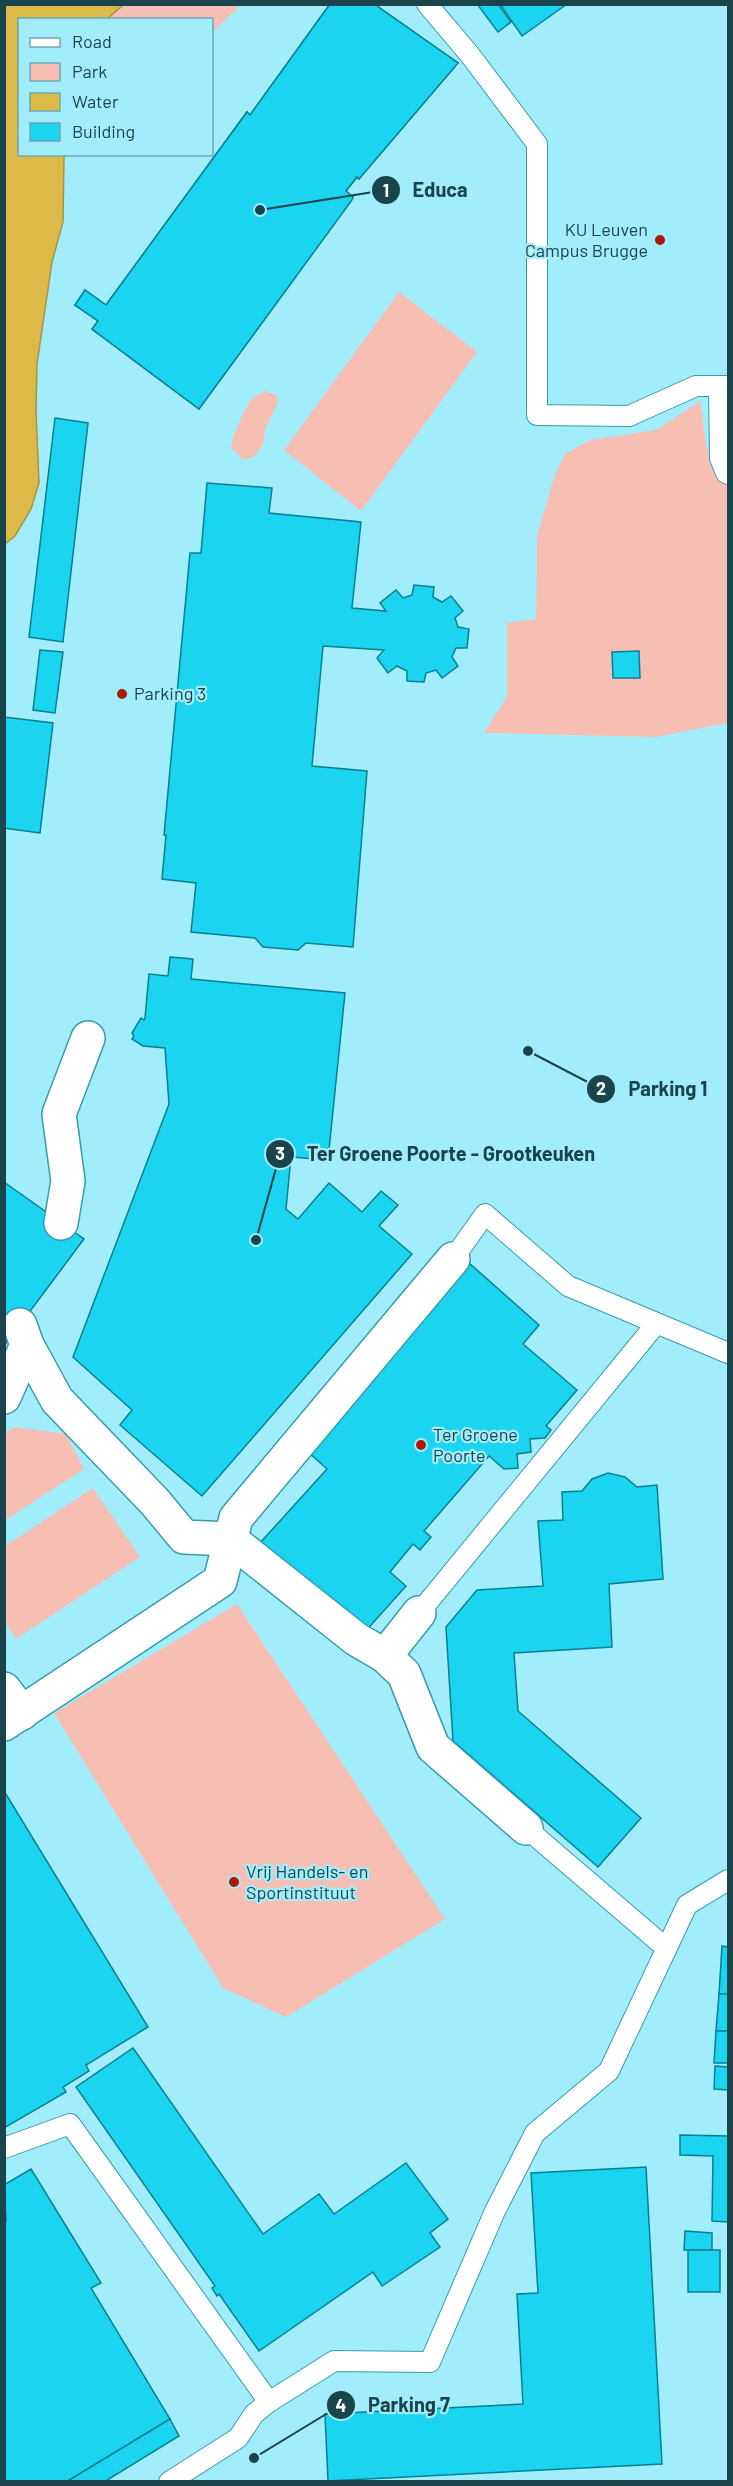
<svg xmlns="http://www.w3.org/2000/svg" width="733" height="2486" font-family="Barlow,sans-serif">
  <style>
    .green { fill: #f7bfb4 }
    .water { fill: #ddb947; stroke: #a29648; stroke-width: 1.5 }
    .building { fill: #1ad4f0; stroke: #078192; stroke-width: 1.5 }
    .lines { fill: none; stroke-linecap: round; stroke-linejoin: round }
    .lane-casing { stroke: #369cae; stroke-width: 22 }
    .street-casing { stroke: #369cae; stroke-width: 36 }
    .lane { stroke: #fff; stroke-width: 20 }
    .street { stroke: #fff; stroke-width: 33 }
    .poi-dot { fill: #aa1a03; stroke: #a2edfb; stroke-width: 2 }
    .labels { text-anchor: middle; stroke-width: 4.5; stroke-linejoin: round; paint-order: stroke }
    .poi-label { font-size: 18px; fill: #1a444b; stroke: #a2edfb; text-anchor: start }
    .leader { fill: none; stroke: #1a444b; stroke-width: 2 }
    .callout-dot { fill: #1a444b; stroke: #a2edfb; stroke-width: 2 }
    .mark-label { font-size: 18px; text-anchor: middle; font-weight: bold; fill: #fff }
    .callout-label { font-size: 20px; text-anchor: middle; font-weight: bold; fill: #1a444b; stroke: #a2edfb; stroke-width: 4.5; stroke-linejoin: round; paint-order: stroke }
  </style>
  <rect width="100%" height="100%" fill="#a2edfb"/>
  <g class="green">
    <path d="M123 5H241L212 33V20H107Z"/>
    <path d="M399 292 477 352 361 511 284 450Z"/>
    <path d="M265 391 276 395 278 402 265 430 263 444 255 456 244 460 231 448C232 438 245 406 252 399 256 396 261 394 265 391Z"/>
    <path d="M700 401C706 429 703 467 728 485V723L656 737 484 733 507 696V623L536 619 537 536 555 474 565 454 590 440 656 430Z"/>
    <path d="M16 1427 66 1434 84 1469 5 1520V1433Z"/>
    <path d="M93 1488 140 1557 16 1639 5 1622V1546Z"/>
    <path d="M237 1604 445 1919 286 2017 223 1988 54 1713Z"/>
  </g>
  <path class="water" d="M5 4 123 5 107 19 20 20V154L64 155 63 222 52 262 37 364 36 411 39 483 31 509 15 536 5 544Z"/>
  <g class="building">
    <path d="M330 4H374L458 63 359 179 357 177 346 191 353 197 199 409 92 329 98 321 75 305 85 290 106 305 247 112 250 115Z"/>
    <path d="M330 4H374L458 63 359 179 357 177 346 191 353 197 352 200 199 409 92 329 98 321 75 305 85 290 106 305 247 112 250 115Z"/>
    <path d="M477 4H498L511 22 498 32Z"/>
    <path d="M500 4H567L522 36Z"/>
    <path d="M55 418 88 423 63 642 29 637Z"/>
    <path d="M207 483 272 488 269 513 361 522 352 608 386 611 380 603 396 590 403 598 412 595 414 585 434 587 433 597 442 602 451 596 463 611 455 618 458 627 469 629 467 648H456L452 657 458 666 442 678 436 670 426 673 424 682 407 681V671L397 666 388 673 377 658 384 650 323 646 312 766 367 771 353 947 306 943 298 950 263 947 255 938 191 932 196 883 162 879 166 835H164L190 553H201Z"/>
    <path d="M40 650 63 652 55 713 33 710Z"/>
    <path d="M639 651 640 678H613L612 652Z"/>
    <path d="M4 717 53 723 40 833 4 828Z"/>
    <path d="M170 957 193 959 191 979 345 993 328 1160 291 1157 286 1209 298 1219 329 1183 362 1212 381 1191 398 1205 379 1226 412 1254 202 1496 120 1425 132 1410 73 1357 169 1104 165 1048 143 1046 132 1039 134 1036 132 1033 141 1018 144 1020 145 1018 149 974 168 976Z"/>
    <path d="M4 1182 84 1239 4 1346Z"/>
    <path d="M469 1263 539 1325 523 1344 577 1390 546 1426 551 1430 545 1438 530 1439 531 1452 517 1454 518 1468 504 1469 489 1456 424 1531 431 1537 420 1550 413 1544 390 1572 406 1586 363 1634 260 1543 327 1469 307 1451Z"/>
    <path d="M608 1473 625 1477 637 1487 657 1485 663 1579 609 1584 612 1647 514 1653 518 1711 641 1818 598 1867 453 1741 446 1627 477 1590 543 1586 538 1521 563 1520 562 1492 582 1491 592 1479Z"/>
    <path d="M4 1791 148 2027 86 2065 89 2071 63 2087 66 2092 4 2128Z"/>
    <path d="M722 1946 728 1947V1994H719Z"/>
    <path d="M719 1994H728V2031H716Z"/>
    <path d="M716 2031H728V2063H714Z"/>
    <path d="M133 2048 263 2234 319 2194 334 2214 406 2163 448 2219 430 2233 440 2247 382 2286 373 2272 259 2351 219 2294 217 2296 212 2288 215 2286 76 2087Z"/>
    <path d="M715 2066 728 2067V2090L714 2089Z"/>
    <path d="M680 2135 728 2136V2222L712 2221 713 2156 680 2155Z"/>
    <path d="M646 2167 662 2464 328 2481 325 2414H331V2408H346L345 2413 523 2404 517 2294 538 2293 531 2173Z"/>
    <path d="M31 2169 101 2283 91 2288 170 2419 66 2482H4V2222L6 2221 4 2185Z"/>
    <path d="M685 2231 712 2233V2250H684Z"/>
    <rect x="688" y="2250" width="32" height="42"/>
    <path d="M170 2419 179 2436 104 2482H66Z"/>
  </g>
  <g class="lines">
    <g class="lane-casing">
      <g id="lane">
        <path d="M427 4 470 55 537 144V415L629 416 696 386H728"/>
        <path d="M719 386 720 458 726 473 728 474"/>
        <path d="M453 1259 485 1214 568 1286 728 1353"/>
        <path d="M419 1613 656 1324"/>
        <path d="M526 1828 666 1948"/>
        <path d="M4 2148 70 2124 269 2402 334 2361 430 2362 495 2211 535 2133 609 2071 687 1905 728 1880"/>
        <path d="M169 2482 238 2438 254 2414 269 2402"/>
      </g>
    </g>
    <g class="street-casing">
      <g id="street">
        <path d="M61 1223 68 1181 59 1114 88 1038"/>
        <path d="M20 1325 27 1345 57 1400 155 1502 184 1537 230 1539 356 1639 385 1656 404 1674 433 1747 526 1828"/>
        <path d="M4 1397 27 1345"/>
        <path d="M385 1656 419 1613"/>
        <path d="M4 1689 22 1713"/>
        <path d="M4 1724 220 1581 236 1518 453 1259"/>
      </g>
    </g>
    <use href="#lane" class="lane"/>
    <use href="#street" class="street"/>
  </g>
  <g class="poi-dot">
    <circle cx="660" cy="240" r="6"/>
    <circle cx="122" cy="694" r="6"/>
    <circle cx="421" cy="1445" r="6"/>
    <circle cx="234" cy="1882" r="6"/>
  </g>
  <g class="labels">
    <g class="poi-label">
      <text x="648" y="236" text-anchor="end">KU Leuven<tspan x="648" dy="21">Campus Brugge</tspan></text>
      <text x="134" y="700">Parking 3</text>
      <text x="433" y="1441">Ter Groene<tspan x="433" dy="21">Poorte</tspan></text>
      <text x="246" y="1878">Vrij Handels- en<tspan x="246" dy="21">Sportinstituut</tspan></text>
    </g>
  </g>
  <path class="leader" d="M260 210L386 190M528 1051L601 1089M256 1240L280 1154M254 2458L341 2405"/>
  <g class="callout-dot">
    <circle cx="260" cy="210" r="6"/>
    <circle cx="528" cy="1051" r="6"/>
    <circle cx="256" cy="1240" r="6"/>
    <circle cx="254" cy="2458" r="6"/>
    <circle cx="386" cy="190" r="15"/>
    <circle cx="601" cy="1089" r="15"/>
    <circle cx="280" cy="1154" r="15"/>
    <circle cx="341" cy="2405" r="15"/>
  </g>
  <g class="mark-label">
    <text x="386" y="197">1</text>
    <text x="601" y="1095">2</text>
    <text x="280" y="1160">3</text>
    <text x="341" y="2412">4</text>
  </g>
  <g class="callout-label">
    <text x="440" y="197">Educa</text>
    <text x="668" y="1096">Parking 1</text>
    <text x="451" y="1161">Ter Groene Poorte - Grootkeuken</text>
    <text x="409" y="2412">Parking 7</text>
  </g>
  <rect width="733" height="2486" fill="none" stroke="#1a444b" stroke-width="12"/>
  <rect x="18" y="18" width="195" height="138" fill="#a2edfb" stroke="#6ca9b5" stroke-width="1.5"/>
  <rect x="30" y="38" width="30" height="9" fill="#ffffff" stroke="#6ca9b5" stroke-width="1.5"/>
  <text x="72" y="48" font-size="18" fill="#1a444b">Road</text>
  <rect x="30" y="63" width="30" height="18" fill="#f7bfb4" stroke="#6ca9b5" stroke-width="1.5"/>
  <text x="72" y="78" font-size="18" fill="#1a444b">Park</text>
  <rect x="30" y="93" width="30" height="18" fill="#ddb947" stroke="#6ca9b5" stroke-width="1.5"/>
  <text x="72" y="108" font-size="18" fill="#1a444b">Water</text>
  <rect x="30" y="123" width="30" height="18" fill="#1ad4f0" stroke="#6ca9b5" stroke-width="1.5"/>
  <text x="72" y="138" font-size="18" fill="#1a444b">Building</text>
</svg>
